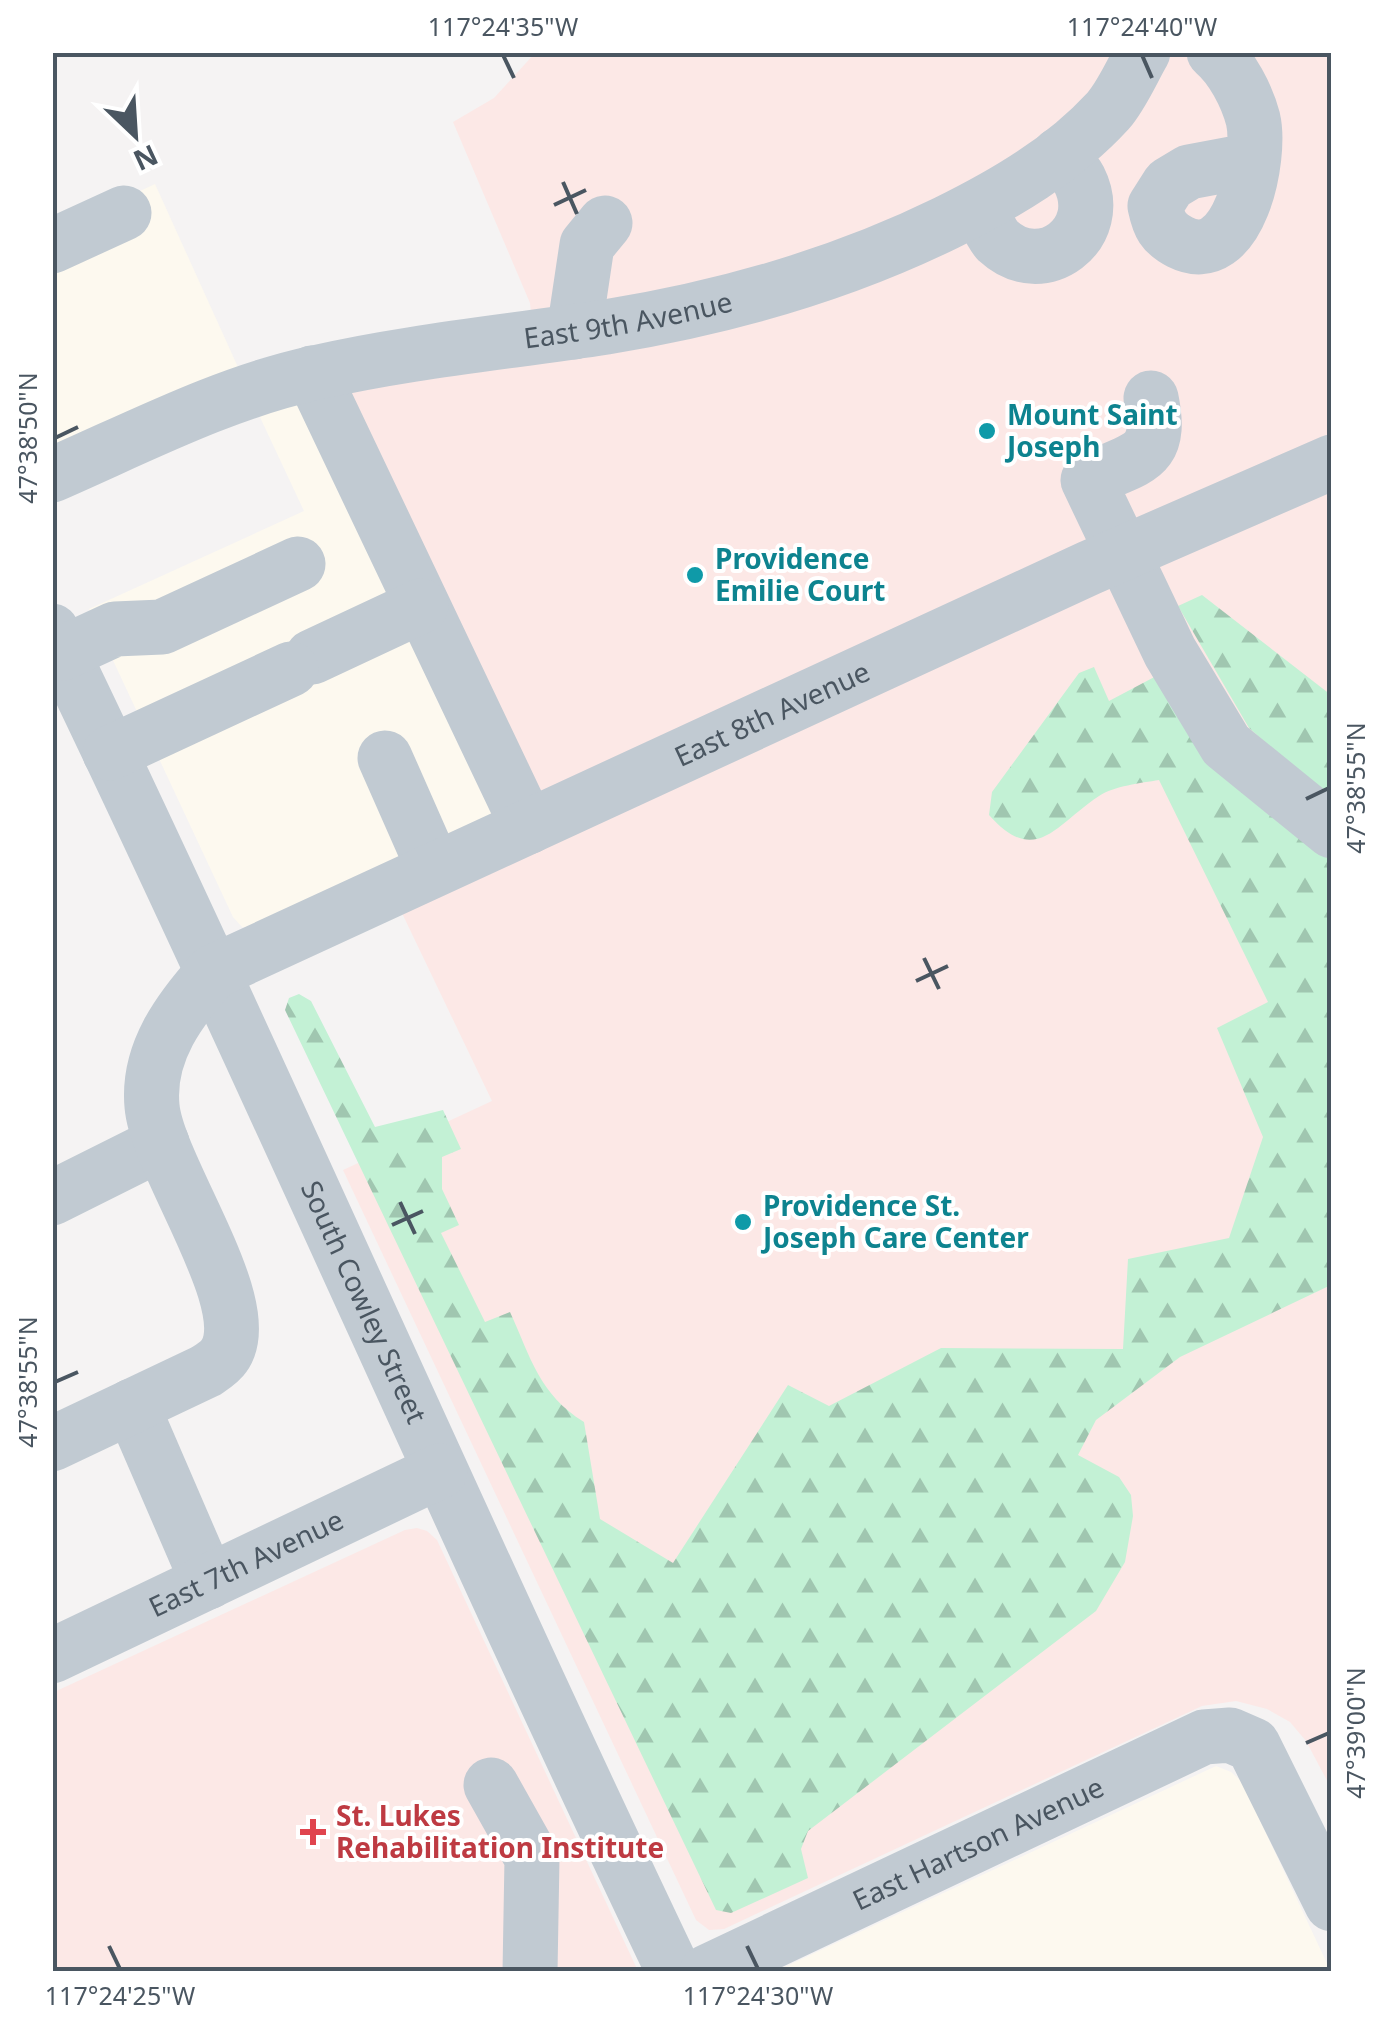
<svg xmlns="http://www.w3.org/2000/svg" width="1384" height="2024" font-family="'Noto Sans',sans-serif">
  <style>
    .commercial { fill: #fdf9ef }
    .medical { fill: #fce8e6 }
    .forest { fill: url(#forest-firs) }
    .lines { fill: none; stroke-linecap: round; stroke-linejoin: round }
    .minor { stroke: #c1cad2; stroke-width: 55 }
    .ticks { fill: none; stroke: #4a5661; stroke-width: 4 }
    .culture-dot { fill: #0f9aa8; stroke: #fff; stroke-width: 4 }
    .health-dot { fill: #e0444e; stroke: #fff; stroke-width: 4 }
    .labels { text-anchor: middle; stroke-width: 8; stroke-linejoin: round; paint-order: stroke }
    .street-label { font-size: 28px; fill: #4a5661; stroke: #fff }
    .culture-label { font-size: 28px; font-weight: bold; fill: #0d838f; stroke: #fff; text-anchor: start }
    .health-label { font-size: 28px; font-weight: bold; fill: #be3a42; stroke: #fff; text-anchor: start }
    .neatline { fill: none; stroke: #4a5661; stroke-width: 4 }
    .ticks-label { font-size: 25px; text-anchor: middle; fill: #4a5661 }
  </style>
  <defs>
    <pattern id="forest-firs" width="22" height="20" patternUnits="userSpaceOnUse" patternTransform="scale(2.5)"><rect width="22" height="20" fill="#c3f1d5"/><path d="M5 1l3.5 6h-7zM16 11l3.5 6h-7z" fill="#a0c6b0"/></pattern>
  </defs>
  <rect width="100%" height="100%" fill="#f5f3f3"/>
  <g class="commercial">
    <path d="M155 184 242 376 53 458V232Z"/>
    <path d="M334 395 535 801 253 930 242 927 233 917 89 609 304 511 259 415Z"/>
    <path d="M1216 1766 1231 1772 1242 1782 1331 1972H774Z"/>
  </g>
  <g class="medical">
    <path d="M535 53H1331V1788L1306 1741 1290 1722 1267 1709 1236 1701 1202 1706 724 1929 709 1930 696 1920 343 1170 492 1101 400 909 552 838 334 395 535 350 530 303 453 122 494 98Z"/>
    <path d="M417 1528 427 1531 437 1540 638 1971H53L52 1693 405 1530Z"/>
  </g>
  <g class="forest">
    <path d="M1202 595 1331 695V800L1249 728 1178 606Z"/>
    <path d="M1094 667 1109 701 1160 674 1331 857V1285L1180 1357 1096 1420 1078 1455 1119 1477 1131 1495 1133 1516 1125 1562 1096 1611 808 1831 801 1849 808 1878 731 1913 716 1910 285 1010 289 998 299 994 311 1001 375 1127 443 1110 461 1149 442 1157V1189L459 1225 441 1233 485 1322 510 1312C531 1358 539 1394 584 1422L600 1519 673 1563 788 1385 829 1406 941 1348 1123 1349 1128 1259 1229 1238 1263 1137 1217 1028 1268 1002 1159 780C1141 783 1114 786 1099 796 1056 824 1036 868 989 815L992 792 1079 673Z"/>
  </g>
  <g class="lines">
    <g class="minor">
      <path d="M1214 52C1232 67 1247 96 1253 119 1262 157 1239 272 1180 242 1163 233 1159 225 1155 206L1169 184 1189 172 1253 160"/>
      <path d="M979 207C985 217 990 233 998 241 1042 282 1107 234 1079 179 1074 170 1065 162 1059 155"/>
      <path d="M52 246 124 213"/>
      <path d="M574 332 587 245 605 223"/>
      <path d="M312 373 528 827"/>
      <path d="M1151 398C1164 460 1137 457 1088 480L1170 652 1226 745 1332 831"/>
      <path id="s1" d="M52 475C137 438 223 393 314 373 410 351 509 342 606 327 723 308 840 275 946 223 1005 194 1063 160 1108 111 1122 95 1132 71 1143 52"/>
      <path id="s2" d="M52 631C266 1075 461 1527 674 1972"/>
      <path d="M63 653 115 629 162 627 298 564"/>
      <path d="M312 657 421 606"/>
      <path d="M110 753 291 669"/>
      <path d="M385 758 434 869"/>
      <path d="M52 1198 162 1143"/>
      <path d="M132 1406 208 1582"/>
      <path id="s3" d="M52 1444 206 1371C212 1367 220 1362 224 1356 260 1307 157 1167 152 1106 147 1052 180 1009 213 972L1089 568 1332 462"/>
      <path id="s4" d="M52 1656 440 1471"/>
      <path d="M491 1785 532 1858 530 1972"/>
      <path id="s5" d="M707 1972 1204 1737 1230 1735 1253 1745 1332 1904"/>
    </g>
  </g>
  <path class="ticks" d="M503 55 514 78M1142 55 1152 78M563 182 577 214M554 205 586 190M55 438 78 427M1306 799 1329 788M924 958 939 989M916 981 948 966M400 1202 415 1234M392 1225 423 1211M55 1382 78 1372M1306 1743 1329 1733M109 1946 120 1969M747 1946 758 1969"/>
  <g class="culture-dot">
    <circle cx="987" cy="431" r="10"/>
    <circle cx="695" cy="575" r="10"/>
    <circle cx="743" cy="1222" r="10"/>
  </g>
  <path class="health-dot" d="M308 1817h10v10h10v10h-10v10h-10v-10h-10v-10h10z"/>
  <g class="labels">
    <g class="street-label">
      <text dy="10" stroke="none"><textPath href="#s1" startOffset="600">East 9th Avenue</textPath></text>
      <text dy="10" stroke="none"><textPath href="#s3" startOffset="1228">East 8th Avenue</textPath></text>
      <text dy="10" stroke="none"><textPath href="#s2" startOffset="740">South Cowley Street</textPath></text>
      <text dy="10" stroke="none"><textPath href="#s4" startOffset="215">East 7th Avenue</textPath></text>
      <text dy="10" stroke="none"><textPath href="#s5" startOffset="300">East Hartson Avenue</textPath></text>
    </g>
    <g class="culture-label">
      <text x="1007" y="425">Mount Saint<tspan x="1007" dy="32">Joseph</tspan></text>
      <text x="715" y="569">Providence<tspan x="715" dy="32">Emilie Court</tspan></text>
      <text x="763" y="1216">Providence St.<tspan x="763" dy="32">Joseph Care Center</tspan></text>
    </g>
    <g class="health-label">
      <text x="336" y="1826">St. Lukes<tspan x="336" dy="32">Rehabilitation Institute</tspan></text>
    </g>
  </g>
  <rect width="1384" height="2024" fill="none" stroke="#ffffff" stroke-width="110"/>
  <g transform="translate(135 135) rotate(155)" stroke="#ffffff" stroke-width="8" paint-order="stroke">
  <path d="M0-8L18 38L0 25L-18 38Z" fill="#4a5661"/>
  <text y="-15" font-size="28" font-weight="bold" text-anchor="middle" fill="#4a5661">N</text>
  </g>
  <rect x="55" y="55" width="1274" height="1914" class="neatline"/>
  <g class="ticks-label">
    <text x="503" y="36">117°24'35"W</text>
    <text x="1142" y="36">117°24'40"W</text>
    <text transform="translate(28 438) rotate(-90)" y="9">47°38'50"N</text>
    <text transform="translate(1356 788) rotate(-90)" y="9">47°38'55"N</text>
    <text transform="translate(28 1382) rotate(-90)" y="9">47°38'55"N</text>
    <text transform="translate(1356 1733) rotate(-90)" y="9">47°39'00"N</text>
    <text x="120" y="2005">117°24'25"W</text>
    <text x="758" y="2005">117°24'30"W</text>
  </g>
</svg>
